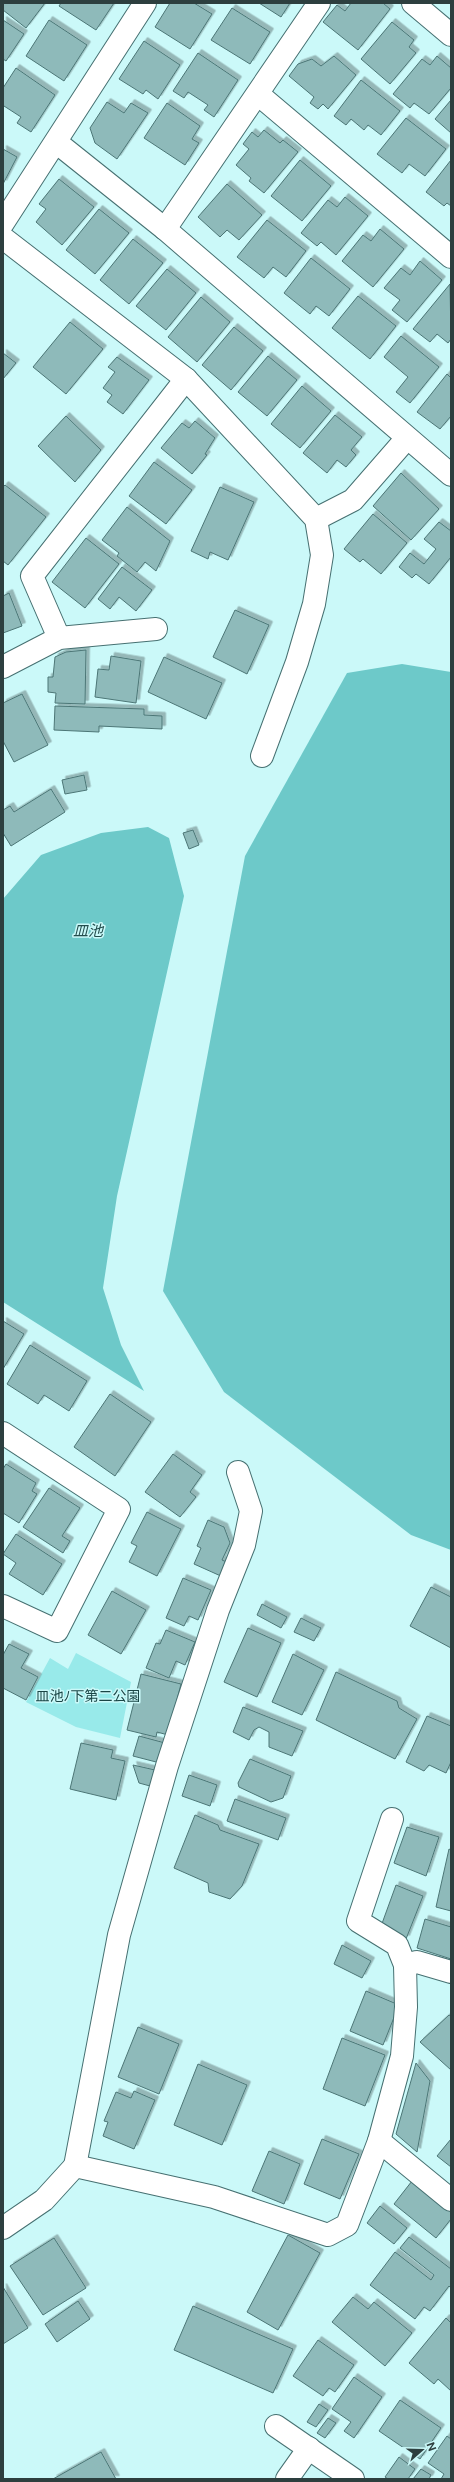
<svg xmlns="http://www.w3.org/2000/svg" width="454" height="2482" font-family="'Public Sans','Noto Sans JP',sans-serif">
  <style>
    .green { fill: #98eaea }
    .water { fill: #6dc9c9 }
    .building { fill: #8ebaba; stroke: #4c7676; filter: url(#shadow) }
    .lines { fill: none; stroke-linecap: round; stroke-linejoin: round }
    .minor-casing { stroke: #467071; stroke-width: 24 }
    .minor { stroke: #fff; stroke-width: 22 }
    .labels { text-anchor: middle; stroke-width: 3; stroke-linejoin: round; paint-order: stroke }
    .park-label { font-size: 14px; fill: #1a4545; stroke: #cbf9f9 }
    .water-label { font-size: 15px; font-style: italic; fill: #244e4e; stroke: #cbf9f9 }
  </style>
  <defs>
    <filter id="shadow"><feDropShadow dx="3.5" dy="-3.5" stdDeviation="0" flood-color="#0004"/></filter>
  </defs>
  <rect width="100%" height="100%" fill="#cbf9f9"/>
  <path class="green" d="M76 1653 131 1682 120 1738 76 1727 26 1702 50 1658 68 1669Z"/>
  <g class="water">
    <path d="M402 664 451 672V1550L411 1535 224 1392 163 1291 245 856 347 673Z"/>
    <path d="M148 827 169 838 184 896 117 1196 103 1288 121 1345 144 1391 3 1302V899L41 855 101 833Z"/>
  </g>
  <g class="building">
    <path d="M3 3H45L26 28 3 10Z"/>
    <path d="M61 3H114L96 30 59 6Z"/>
    <path d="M170 3H194L212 14 190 49 155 27Z"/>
    <path d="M259 3H290L281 17Z"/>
    <path d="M351 3H383L390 9 358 50 323 22 337 5 345 11Z"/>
    <path d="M232 8 270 32 250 64 211 40Z"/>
    <path d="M3 20 24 34 6 61 3 59Z"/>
    <path d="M49 20 87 45 64 81 26 56Z"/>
    <path d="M392 22 414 40 409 47 416 53 390 84 361 59Z"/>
    <path d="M144 41 180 65 158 99 146 90 143 94 119 79Z"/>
    <path d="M198 53 238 80 214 117 204 110 208 105 188 92 184 98 173 91Z"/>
    <path d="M334 56 356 75 328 109 323 104 318 109 310 103 314 97 289 76 298 64 312 59 321 66Z"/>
    <path d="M437 56 451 68V88L429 114 414 103 410 108 393 94 422 59 430 65Z"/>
    <path d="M16 68 55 95 31 132 17 123 21 117 4 106 3 108V88Z"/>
    <path d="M361 80 400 111 381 135 368 125 364 130 351 119 346 125 334 116Z"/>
    <path d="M451 100V133L435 119Z"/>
    <path d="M107 102 124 113 131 103 148 113 117 159 95 143 90 128Z"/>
    <path d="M167 103 200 126 192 139 199 143 185 165 144 138Z"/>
    <path d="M406 118 446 149 425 176 409 164 402 173 377 154Z"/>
    <path d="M264 130 280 143 283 140 298 152 264 193 249 181 251 178 236 165 249 149 243 144 252 132 258 137Z"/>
    <path d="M3 149 17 157 3 184Z"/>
    <path d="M300 160 331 186 302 221 271 196Z"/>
    <path d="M451 160V206L447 203 444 206 426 192Z"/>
    <path d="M59 179 94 207 62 245 36 222 46 209 39 204Z"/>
    <path d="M227 184 262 215 239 240 227 230 220 237 198 217Z"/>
    <path d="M345 197 368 216 336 255 321 242 317 246 301 233 328 200 337 207Z"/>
    <path d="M99 209 129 233 95 274 66 250Z"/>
    <path d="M267 220 306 251 286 277 273 267 264 278 237 257Z"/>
    <path d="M380 229 404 249 373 287 342 261 363 235 371 241Z"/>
    <path d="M133 239 163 263 129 304 100 280Z"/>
    <path d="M311 258 350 289 329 316 316 306 310 314 284 293Z"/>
    <path d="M420 261 442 280 407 322 392 310 400 300 384 288 401 268 410 275Z"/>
    <path d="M167 269 196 293 166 330 136 306Z"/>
    <path d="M450 284 451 339 448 343 437 334 430 342 413 329Z"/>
    <path d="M358 296 396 326 370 359 332 328Z"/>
    <path d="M201 297 230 322 197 362 168 337Z"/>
    <path d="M70 322 103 349 66 394 33 367Z"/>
    <path d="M234 327 263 351 231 390 202 365Z"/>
    <path d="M401 336 439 367 410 403 396 392 408 377 384 357Z"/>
    <path d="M3 353 16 363 3 379Z"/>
    <path d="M268 356 297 380 267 416 238 392Z"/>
    <path d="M117 357 149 380 123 414 107 402 112 395 103 388 115 372 108 367Z"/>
    <path d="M447 374 451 378V416L440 429 417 412Z"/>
    <path d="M302 386 331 411 300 448 271 424Z"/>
    <path d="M335 415 362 437 351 450 356 455 346 467 337 460 327 473 303 453Z"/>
    <path d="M66 416 101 450 75 482 38 446Z"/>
    <path d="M195 421 215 438 205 454 207 455 192 474 161 448 182 423 189 428Z"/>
    <path d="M154 462 192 490 166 524 129 496Z"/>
    <path d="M401 473 439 509 411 540 373 506Z"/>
    <path d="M5 485 46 517 8 565 3 561V487Z"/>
    <path d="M220 487 254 502 228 560 210 552 208 559 191 551Z"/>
    <path d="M127 507 170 541 156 571 145 562 137 572 117 556 119 553 102 540Z"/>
    <path d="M373 514 407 543 381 574 363 559 360 562 344 549Z"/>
    <path d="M439 522 451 531V557L429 584 416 574 412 578 399 567 410 553 424 564 436 549 424 539Z"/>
    <path d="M86 538 119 564 85 608 52 582Z"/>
    <path d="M122 567 152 590 136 611 119 597 110 609 98 599Z"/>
    <path d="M9 593 22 626 3 633V596Z"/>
    <path d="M235 610 269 625 247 674 213 657Z"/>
    <path d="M86 650 85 704 55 703 56 693 48 692V677H53L55 657 66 652Z"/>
    <path d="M111 656 141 661 136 703 95 697 98 669 109 670Z"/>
    <path d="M164 657 222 683 206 719 148 692Z"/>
    <path d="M22 694 48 745 14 762 3 741V703Z"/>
    <path d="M55 706 144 709V715L162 716V729L99 726V732L54 730Z"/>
    <path d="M84 775 87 790 65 794 62 780Z"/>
    <path d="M51 789 65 812 11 846 3 833V810L10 806 14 812Z"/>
    <path d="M193 830 199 845 189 849 183 833Z"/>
    <path d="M3 1321 24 1334 3 1369Z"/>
    <path d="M30 1345 87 1381 69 1411 44 1395 38 1404 7 1384Z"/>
    <path d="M110 1394 151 1422 115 1476 74 1447Z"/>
    <path d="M173 1454 202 1475 190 1492 196 1497 180 1517 145 1492Z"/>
    <path d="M6 1464 36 1483 32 1491 37 1494 19 1523 3 1513V1469Z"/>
    <path d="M49 1488 80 1508 62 1536 70 1541 63 1553 23 1527Z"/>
    <path d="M147 1512 181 1529 157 1576 129 1562 137 1546 131 1543Z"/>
    <path d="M208 1520 224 1527 230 1543 222 1560 229 1563 223 1577 194 1564 201 1548 197 1546Z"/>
    <path d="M16 1534 62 1564 43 1595 9 1574 16 1563 3 1554Z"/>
    <path d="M183 1578 211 1590 198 1620 189 1616 184 1626 166 1618Z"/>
    <path d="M431 1587 451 1597V1648L410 1626Z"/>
    <path d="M112 1591 146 1610 121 1654 88 1635Z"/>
    <path d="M262 1604 287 1617 281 1628 257 1615Z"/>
    <path d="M301 1618 321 1628 314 1641 294 1632Z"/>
    <path d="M248 1628 281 1643 257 1697 224 1682Z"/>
    <path d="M166 1630 195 1642 185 1665 176 1661 169 1678 146 1668 156 1643 160 1644Z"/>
    <path d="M9 1644 29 1654 21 1668 38 1677 26 1700 3 1688V1655Z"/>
    <path d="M293 1654 324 1670 302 1715 272 1702Z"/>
    <path d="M336 1672 397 1701 399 1708 417 1719 395 1759 316 1720Z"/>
    <path d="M141 1674 181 1684 168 1735 157 1732 156 1737 127 1730Z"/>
    <path d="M243 1707 303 1731 292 1756 269 1747V1732L259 1727 254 1730 249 1740 233 1732Z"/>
    <path d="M427 1716 451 1726V1762L446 1773 429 1765 424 1771 406 1762Z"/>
    <path d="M139 1736 165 1743 160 1763 133 1756Z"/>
    <path d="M81 1743 113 1750 111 1758 125 1761 116 1800 70 1789Z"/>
    <path d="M250 1759 291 1776 283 1798 271 1802 239 1787 238 1783Z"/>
    <path d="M133 1765 155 1770 150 1786 139 1783Z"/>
    <path d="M189 1775 217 1785 210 1806 182 1796Z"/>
    <path d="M235 1799 286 1818 278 1840 227 1821Z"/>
    <path d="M195 1815 218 1825 220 1830 259 1844 242 1886 230 1899 209 1892 208 1883 174 1868Z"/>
    <path d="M407 1827 439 1837 426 1876 394 1863Z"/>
    <path d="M449 1849 451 1850V1911L436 1907Z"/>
    <path d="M396 1885 423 1896 406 1939 380 1929Z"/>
    <path d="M425 1919 451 1927V1959L417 1948Z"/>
    <path d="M342 1945 371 1961 362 1978 334 1964Z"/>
    <path d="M366 1991 399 2005 383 2045 350 2031Z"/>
    <path d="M449 2015 451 2016V2070L420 2042Z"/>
    <path d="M138 2027 179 2044 159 2094 118 2077Z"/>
    <path d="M342 2038 385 2055 365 2106 323 2089Z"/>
    <path d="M416 2063 430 2081 417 2152 396 2134Z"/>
    <path d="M198 2064 247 2085 222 2145 174 2125Z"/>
    <path d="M134 2091 155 2100 134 2149 103 2136 108 2122 104 2121 116 2092 131 2098Z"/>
    <path d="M322 2139 359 2154 340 2199 304 2184Z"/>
    <path d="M451 2139V2167L437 2156Z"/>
    <path d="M269 2151 300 2164 284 2204 252 2191Z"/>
    <path d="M412 2181 451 2212V2219L436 2238 394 2204Z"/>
    <path d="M380 2206 407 2228 394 2244 367 2223Z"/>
    <path d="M288 2235 320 2253 278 2330 247 2312Z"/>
    <path d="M409 2237 451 2269V2288L449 2286 430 2311 424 2307 415 2319 370 2285 395 2252 431 2280 434 2275 400 2248Z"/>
    <path d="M54 2238 86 2288 43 2315 10 2266Z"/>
    <path d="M3 2287 28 2328 3 2344Z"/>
    <path d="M353 2297 368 2309 374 2302 412 2333 385 2366 332 2322Z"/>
    <path d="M78 2301 90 2319 57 2342 45 2324Z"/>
    <path d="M193 2306 293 2349 273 2393 174 2350Z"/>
    <path d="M446 2318 451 2323V2391L438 2379 434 2384 409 2363Z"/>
    <path d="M318 2340 354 2365 335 2392 329 2388 323 2396 293 2376Z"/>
    <path d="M354 2377 382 2397 354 2438 344 2431 351 2422 332 2409Z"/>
    <path d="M400 2400 441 2428 420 2459 379 2431Z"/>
    <path d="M319 2404 328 2410 316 2427 307 2422Z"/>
    <path d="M328 2418 336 2423 325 2438 317 2433Z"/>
    <path d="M447 2436 451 2439V2479H441L444 2474 428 2463Z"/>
    <path d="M101 2452 116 2479H53Z"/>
    <path d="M399 2457 415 2469 408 2479H388L385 2477Z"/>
    <path d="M421 2469 431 2475 429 2479H413Z"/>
  </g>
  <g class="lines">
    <g class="minor-casing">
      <g id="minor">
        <path d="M413 3 451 35"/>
        <path d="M259 95 451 257"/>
        <path d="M56 142 165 229 451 475"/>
        <path d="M3 223 145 3"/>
        <path d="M165 229 319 3"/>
        <path d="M3 238 186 379 316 519 322 555 314 604 297 662 262 756"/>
        <path d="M316 519 353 500 407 438"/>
        <path d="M59 638 32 576 186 379"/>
        <path d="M3 667 59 638 156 629"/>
        <path d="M3 1433 119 1509 57 1631 3 1606"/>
        <path d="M405 1965 417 1962 451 1972"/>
        <path d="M379 2141 402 2056 406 2007 405 1965 397 1945 358 1921 392 1819"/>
        <path d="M75 2166 119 1935 167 1766 218 1610 244 1545 251 1511 238 1472"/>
        <path d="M3 2228 44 2200 75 2166 214 2197 328 2235 347 2225 379 2141 451 2200"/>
        <path d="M276 2426 353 2479"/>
        <path d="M287 2479 309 2448"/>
      </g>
    </g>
    <use href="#minor" class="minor"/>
  </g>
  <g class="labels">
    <g class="park-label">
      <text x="88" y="1701">皿池ﾉ下第二公園</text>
    </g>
    <g class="water-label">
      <text x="88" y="936">皿池</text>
    </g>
  </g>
  <rect width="454" height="2482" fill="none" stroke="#2d3f3f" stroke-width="8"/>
  <g transform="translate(422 2450) rotate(70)" stroke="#cbf9f9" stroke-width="3" paint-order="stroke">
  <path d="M0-3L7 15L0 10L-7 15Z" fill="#2d3f3f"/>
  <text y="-6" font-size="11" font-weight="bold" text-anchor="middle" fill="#2d3f3f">N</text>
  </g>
</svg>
